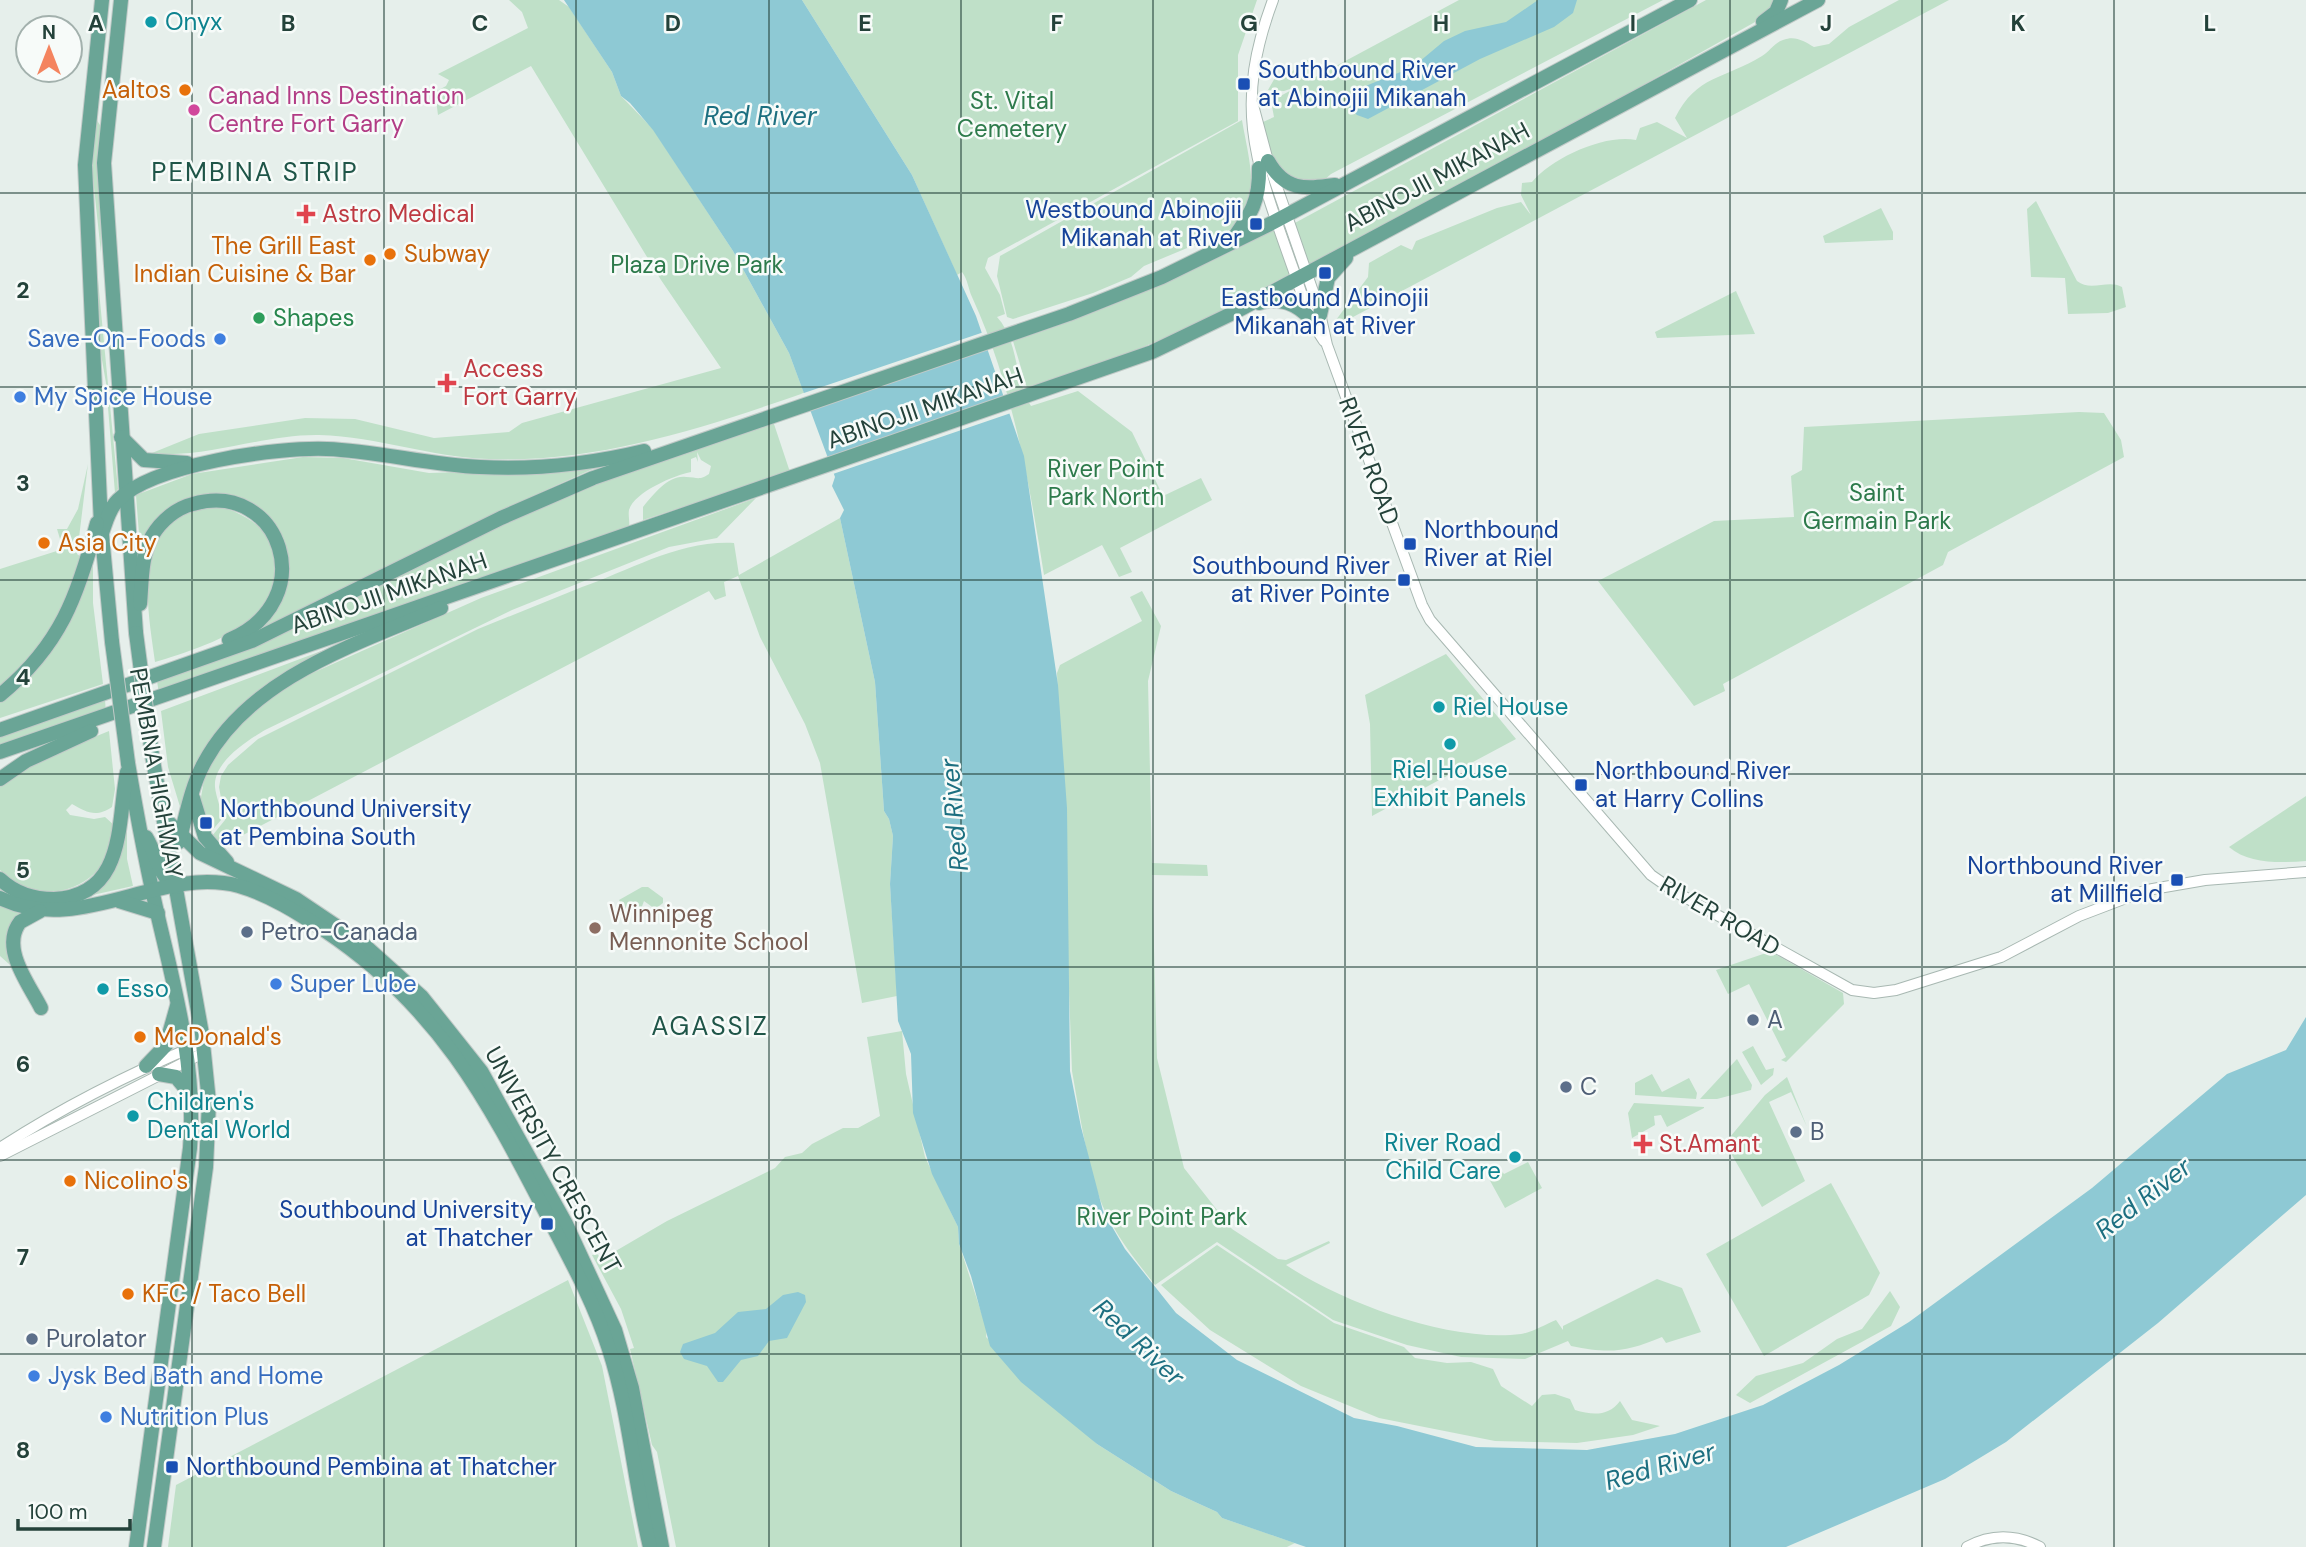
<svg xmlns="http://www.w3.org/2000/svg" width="2306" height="1547" font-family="'DM Sans',sans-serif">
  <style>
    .green { fill: #bfe0c8 }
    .water { fill: #8ec9d4 }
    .pier { fill: #e6efeb }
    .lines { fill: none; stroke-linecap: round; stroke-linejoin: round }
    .minor-casing { stroke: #a8b8b2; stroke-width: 12 }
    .major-casing { stroke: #c2cac8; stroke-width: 16 }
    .minor { stroke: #fff; stroke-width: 10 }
    .major { stroke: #6aa596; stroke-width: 14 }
    .major-bridge-casing { stroke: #c2cac8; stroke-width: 16; stroke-linecap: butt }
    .major-bridge { stroke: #6aa596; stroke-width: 14 }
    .grid { fill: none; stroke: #24423a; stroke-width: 2; stroke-opacity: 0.55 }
    .culture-dot { fill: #0f9aa8; stroke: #f7fbf9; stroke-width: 2.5 }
    .transit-dot { fill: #1a4fb4; stroke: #f7fbf9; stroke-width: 2.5 }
    .food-dot { fill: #e8710a; stroke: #f7fbf9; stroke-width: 2.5 }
    .hotel-dot { fill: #d1479c; stroke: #f7fbf9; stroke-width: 2.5 }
    .health-dot { fill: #e0444e; stroke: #f7fbf9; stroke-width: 2.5 }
    .leisure-dot { fill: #2e9e5b; stroke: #f7fbf9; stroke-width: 2.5 }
    .shop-dot { fill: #3f7fe0; stroke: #f7fbf9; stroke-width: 2.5 }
    .education-dot { fill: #8d6e63; stroke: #f7fbf9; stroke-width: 2.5 }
    .service-dot { fill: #5c6f8a; stroke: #f7fbf9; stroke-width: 2.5 }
    .labels { text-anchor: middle; stroke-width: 5; stroke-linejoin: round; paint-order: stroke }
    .culture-label { font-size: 24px; fill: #0d838f; stroke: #f7fbf9; text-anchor: start }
    .transit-label { font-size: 24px; fill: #164399; stroke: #f7fbf9; text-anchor: start }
    .food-label { font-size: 24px; fill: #c56008; stroke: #f7fbf9; text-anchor: start }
    .hotel-label { font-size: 24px; fill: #b23c85; stroke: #f7fbf9; text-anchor: start }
    .park-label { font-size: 24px; fill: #2d7a4b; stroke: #f7fbf9 }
    .street-label { font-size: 24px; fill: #24423a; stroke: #f7fbf9 }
    .health-label { font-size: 24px; fill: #be3a42; stroke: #f7fbf9; text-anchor: start }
    .leisure-label { font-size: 24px; fill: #27864d; stroke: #f7fbf9; text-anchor: start }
    .shop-label { font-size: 24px; fill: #366cbe; stroke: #f7fbf9; text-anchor: start }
    .education-label { font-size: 24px; fill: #785e54; stroke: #f7fbf9; text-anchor: start }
    .service-label { font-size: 24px; fill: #4e5e75; stroke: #f7fbf9; text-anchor: start }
    .water-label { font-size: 26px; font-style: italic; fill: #1c6f80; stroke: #f7fbf9 }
    .neighbourhood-label { font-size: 26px; letter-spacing: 2px; fill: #1f5548; stroke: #f7fbf9 }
    .grid-label { font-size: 23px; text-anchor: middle; font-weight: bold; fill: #24423a; stroke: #f7fbf9; stroke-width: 5; stroke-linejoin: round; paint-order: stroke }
  </style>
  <rect width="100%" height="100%" fill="#e6efeb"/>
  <g class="green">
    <path d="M509 0H559L569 7 612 72 621 96 653 129 733 251 789 353 804 393C703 428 598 463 489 459 429 457 380 437 319 435 259 434 200 462 141 452L152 453 199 434 305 418 355 419 434 438 509 432 522 423 721 368 661 280 531 66 438 115 435 92 446 86 449 80 438 74 528 28 522 12Z"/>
    <path d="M802 0H1257L1238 55V121L988 258 985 268 1000 295 1005 314 997 317C1019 341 1014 379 1031 406L1078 391 1132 432 1163 496 1201 478 1212 500 1120 548 1132 572 1119 577 1102 545 1044 575C1029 480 1011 381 972 297 968 288 968 280 962 272L957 275 912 175Z"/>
    <path d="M1459 0H1663L1331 174 1323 181 1298 185 1273 165 1263 122 1274 117 1271 101 1299 86 1284 91 1268 90 1276 76H1288L1302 61 1308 60 1313 71 1308 81Z"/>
    <path d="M1706 0H1775L1771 13 1494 169 1310 266 1293 224Z"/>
    <path d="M1899 0H1949L1338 325 1333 324 1368 277 1369 263 1401 245 1412 250 1416 241 1497 208 1521 202 1531 215 1521 195 1522 183 1532 182C1552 158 1604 134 1636 140L1640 128 1657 122 1687 138 1675 118C1696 75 1725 79 1762 56 1769 52 1775 42 1783 40 1795 35 1804 41 1814 47L1829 44 1849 27Z"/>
    <path d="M96 119 100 125 101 253 91 159Z"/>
    <path d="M1242 120C1248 158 1265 205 1228 231L1144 266 1131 277 1093 293 1013 319 1007 317 997 276 1000 256Z"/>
    <path d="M2036 201 2077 281C2091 292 2108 279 2122 287L2126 307 2108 313 2068 314 2065 278 2031 277 2027 209Z"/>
    <path d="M1881 208 1893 232V240L1825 243 1823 236Z"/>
    <path d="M1274 230 1290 274 1190 327 1115 359 1027 388 1013 341C1104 312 1189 274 1274 230Z"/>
    <path d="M98 280 118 489 115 493 106 383 98 337Z"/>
    <path d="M1736 291 1755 334 1657 338 1655 332Z"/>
    <path d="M2079 412 2104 413 2121 440 2124 457 1948 552 1943 565 1723 684 1725 691 1694 706 1598 581 1714 521 1794 517 1791 476 1802 470 1804 427Z"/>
    <path d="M773 421 790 472 643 520V507C654 494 668 475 686 477 697 477 699 481 709 474L711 466 701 460 697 452 698 462 696 457 691 459V472C675 475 634 492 629 510 628 516 630 522 629 527L159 694 157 681 558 497Z"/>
    <path d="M303 457 343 458 429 473 595 468 480 520 258 630 281 598 269 523 198 498 141 549 140 547 136 495 192 474Z"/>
    <path d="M88 464 77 554 81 557C68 608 40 652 0 686V569L63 549 57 529H67L78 509Z"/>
    <path d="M756 498 717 538 669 547 512 610 265 730C247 741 213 762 215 787 216 798 222 808 221 820L210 833 200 803 205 774 225 740 255 709 299 679 481 598Z"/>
    <path d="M223 507C247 516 270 528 274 556 275 563 277 571 277 578 273 627 194 650 155 662 149 616 131 531 190 511 200 508 212 508 223 507Z"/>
    <path d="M840 518 875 682 884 811 889 819 893 836 890 884 897 996 862 1003 820 763 805 724 760 637 738 576 724 582 726 596 715 600 709 591 222 846 212 836 225 820 219 787 221 776 228 765 258 739 478 629 582 587C629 571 679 540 734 543L739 575Z"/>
    <path d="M93 561V603L103 684 0 718V698L18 684Z"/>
    <path d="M1142 591 1161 626 1148 681 1152 863 1207 865 1208 876 1152 875 1157 1058 1184 1168 1232 1229 1278 1259 1286 1260 1329 1241 1330 1243 1286 1265C1344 1303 1450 1343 1521 1334 1533 1332 1546 1324 1556 1320L1563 1330V1326L1657 1279 1682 1288 1701 1332 1666 1343 1662 1337C1626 1352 1610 1354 1571 1346L1568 1341 1525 1359 1461 1357 1407 1345 1333 1320 1217 1242 1155 1285C1137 1262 1119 1240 1106 1213 1089 1179 1079 1110 1072 1071L1057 673 1060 665 1142 621 1130 597Z"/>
    <path d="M356 638 257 695 181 810 168 767 161 711Z"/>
    <path d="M1446 654 1516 739 1372 816 1370 724 1365 695Z"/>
    <path d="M105 700 106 713 0 748V735Z"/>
    <path d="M109 731 115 789 112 807C96 818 86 812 72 804L66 810 70 815 94 819 105 817 115 826C112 887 43 914 0 870V787C26 759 74 746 109 731Z"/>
    <path d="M2306 796V861C2280 863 2248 864 2229 847Z"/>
    <path d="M127 824V859L133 886 43 906 0 893V884C35 912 90 907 113 865 120 852 122 837 127 824Z"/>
    <path d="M642 887H648L663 898V903L655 909 644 901 641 909 627 916 619 900Z"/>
    <path d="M0 903 25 912 14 962 9 964 0 956Z"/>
    <path d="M1766 953H1773L1843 993 1844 1004 1786 1062 1781 1060 1786 1057 1749 984 1728 994 1716 970Z"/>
    <path d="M902 1031 906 1074 925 1157 958 1227 959 1244 987 1330 986 1337 1097 1444 1171 1491 1217 1512 1222 1518 1295 1543 1287 1547H676L657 1452 652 1445 630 1349 634 1348 621 1309 592 1255 597 1254 602 1259 667 1221 775 1168 785 1157 802 1153 812 1144 843 1128H858L880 1116 867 1037Z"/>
    <path d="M1753 1046 1766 1070 1774 1068 1773 1075 1761 1085 1742 1052Z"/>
    <path d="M1737 1059 1752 1085 1751 1090 1717 1099H1700Z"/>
    <path d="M1652 1074 1662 1092 1689 1078 1697 1093 1696 1099 1635 1095V1083Z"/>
    <path d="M1787 1077 1807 1127 1791 1092 1769 1102 1805 1181 1762 1207 1725 1143 1765 1095Z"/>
    <path d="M1634 1103 1704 1107V1108L1667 1127 1661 1115 1654 1116 1655 1125 1632 1138 1628 1113Z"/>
    <path d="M1528 1162 1542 1188 1505 1208 1488 1177 1501 1170 1504 1174Z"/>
    <path d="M1831 1183 1880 1273 1869 1295 1764 1356 1706 1254Z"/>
    <path d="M1217 1245 1334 1323 1404 1347 1415 1358 1447 1363 1471 1362 1493 1369 1501 1386 1532 1406 1542 1395 1555 1394 1570 1399 1575 1410C1592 1415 1608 1417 1620 1401L1632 1420 1660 1426 1633 1435 1577 1443 1495 1441 1379 1418 1301 1386 1210 1330 1161 1285Z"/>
    <path d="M568 1280 602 1366 638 1547H168L176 1485Z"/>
    <path d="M1890 1291 1900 1307 1891 1326 1750 1403 1736 1395 1756 1376 1803 1363 1837 1339 1862 1329Z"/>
  </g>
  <g class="water">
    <path d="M564 0H802L912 175 976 316 1024 456 1058 685 1067 808 1070 1071 1081 1127 1103 1211 1125 1249 1176 1313 1237 1360 1354 1418 1397 1426 1476 1447 1587 1450 1675 1434 1763 1405 1839 1365 1909 1322 2092 1188 2227 1074 2286 1050 2306 1017V1195L2158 1323 2006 1442 1945 1479 1786 1547H1306L1222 1518 1217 1512 1171 1491 1097 1444 1021 1382 990 1346 971 1276 959 1244 958 1227 932 1174 913 1113 911 1054 898 1021 890 884 893 836 889 819 884 811 875 682 840 518 844 510 832 486 835 477 789 353 733 251 653 130 630 103 621 96 612 72Z"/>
    <path d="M1538 0H1577L1573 13 1554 27 1480 59 1368 119 1357 115 1348 106 1353 91 1413 67 1444 41 1465 31 1506 22Z"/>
    <path d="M798 1292 805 1295 806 1302 787 1338 769 1341 758 1356 741 1360 723 1382H718L707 1366 684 1359 680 1352 683 1344 715 1333 738 1312 766 1309 783 1295Z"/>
  </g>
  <g class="pier">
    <path d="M984 332 989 347 807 409 801 394Z"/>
    <path d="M1006 398 1011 413 830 475 823 460Z"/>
  </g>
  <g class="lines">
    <g class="minor-casing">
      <g id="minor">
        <path d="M1273 0C1233 107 1255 161 1291 263 1301 290 1307 317 1324 341"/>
        <path d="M1253 105 1268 161 1319 309 1327 345 1422 605 1430 620 1651 875 1674 891 1852 990 1874 993 1896 990 2001 957 2079 916 2147 890 2205 880 2306 872"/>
        <path d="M0 1148C64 1106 133 1072 204 1042"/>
        <path d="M0 1156 205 1052"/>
        <path d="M1967 1547C1991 1534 2015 1534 2040 1547"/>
      </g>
    </g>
    <g class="major-casing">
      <g id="major">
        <path d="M102 0 85 165 101 525 112 642"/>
        <path d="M121 0 104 163 136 633"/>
        <path d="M1763 22 1776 12 1781 0"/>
        <path d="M1268 161C1285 191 1304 189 1335 185"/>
        <path d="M1231 242C1250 215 1260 202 1259 168"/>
        <path d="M1259 303C1280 297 1296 303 1311 319"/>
        <path d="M1320 315 1328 278 1346 258"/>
        <path d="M121 437 144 460 187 463"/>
        <path d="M102 533C106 522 109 509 118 500 154 464 277 447 327 449 378 451 429 465 480 467 536 470 590 464 644 451"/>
        <path d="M140 604C142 581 141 557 152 536 161 521 176 508 193 504 280 479 323 600 229 640"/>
        <path d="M0 695C60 646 78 596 97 523"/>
        <path d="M0 730 252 641 501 518 593 478 1069 314 1162 277 1268 225 1690 0"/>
        <path d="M0 752 1152 352 1235 312 1818 0"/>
        <path d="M152 755 202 1034 209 1102 206 1167 154 1547"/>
        <path d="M128 763C137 816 147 869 159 921 177 997 196 1069 190 1148L136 1547"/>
        <path d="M0 779 26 761 91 731"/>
        <path d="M193 798 205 837 227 862"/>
        <path d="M162 816 200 853 296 899 363 944 422 997 481 1071 566 1224 615 1330 632 1388 662 1547"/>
        <path d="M146 837C157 855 157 874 176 887"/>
        <path d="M179 842C186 816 191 788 203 765 248 678 356 644 441 608"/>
        <path d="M0 879C15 893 34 899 54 899 127 896 117 820 127 772"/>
        <path d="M0 898C81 937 159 865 239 886 270 895 298 913 324 930 438 1006 486 1097 547 1215 570 1259 594 1302 609 1349 630 1414 634 1482 650 1547"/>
        <path d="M119 901 158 913"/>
        <path d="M40 911 20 922C0 948 29 984 41 1008"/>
        <path d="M146 1066 166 1045 177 1006"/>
        <path d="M159 1074 176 1077 191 1095"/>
      </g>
    </g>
    <use href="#minor" class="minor"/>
    <use href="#major" class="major"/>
    <g class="major-bridge-casing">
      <g id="major-bridge">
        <path d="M136 633 152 755"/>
        <path d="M112 642 128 763"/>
      </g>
    </g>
    <use href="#major-bridge" class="major-bridge"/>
  </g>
  <path class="grid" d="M192 0V1547M384 0V1547M576 0V1547M769 0V1547M961 0V1547M1153 0V1547M1345 0V1547M1537 0V1547M1730 0V1547M1922 0V1547M2114 0V1547M0 193H2306M0 387H2306M0 580H2306M0 774H2306M0 967H2306M0 1160H2306M0 1354H2306"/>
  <g class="culture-dot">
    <circle cx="151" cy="22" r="7"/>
    <circle cx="1439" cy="707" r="7"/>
    <circle cx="1450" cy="744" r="7"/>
    <circle cx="103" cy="989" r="7"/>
    <circle cx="133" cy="1116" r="7"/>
    <circle cx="1515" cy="1157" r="7"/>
  </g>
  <g class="transit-dot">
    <rect x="1237" y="77" width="14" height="14" rx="3.5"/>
    <rect x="1249" y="217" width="14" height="14" rx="3.5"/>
    <rect x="1318" y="266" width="14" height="14" rx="3.5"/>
    <rect x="1403" y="537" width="14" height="14" rx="3.5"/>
    <rect x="1397" y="573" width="14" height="14" rx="3.5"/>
    <rect x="1574" y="778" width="14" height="14" rx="3.5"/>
    <rect x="199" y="816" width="14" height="14" rx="3.5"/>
    <rect x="2170" y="873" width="14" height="14" rx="3.5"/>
    <rect x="540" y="1217" width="14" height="14" rx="3.5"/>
    <rect x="165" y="1460" width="14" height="14" rx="3.5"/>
  </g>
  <g class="food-dot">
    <circle cx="185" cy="90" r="7"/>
    <circle cx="390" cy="254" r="7"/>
    <circle cx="370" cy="260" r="7"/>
    <circle cx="44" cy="543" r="7"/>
    <circle cx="140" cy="1037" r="7"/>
    <circle cx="70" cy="1181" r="7"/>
    <circle cx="128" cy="1294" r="7"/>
  </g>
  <circle class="hotel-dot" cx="194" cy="110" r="7"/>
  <g class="health-dot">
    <path d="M302.5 203.5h7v7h7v7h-7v7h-7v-7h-7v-7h7z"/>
    <path d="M443.5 372.5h7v7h7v7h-7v7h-7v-7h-7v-7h7z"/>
    <path d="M1639.5 1133.5h7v7h7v7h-7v7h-7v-7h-7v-7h7z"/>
  </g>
  <circle class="leisure-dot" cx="259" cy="318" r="7"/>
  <g class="shop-dot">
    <circle cx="220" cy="339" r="7"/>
    <circle cx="20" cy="397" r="7"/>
    <circle cx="276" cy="984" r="7"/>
    <circle cx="34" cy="1376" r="7"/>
    <circle cx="106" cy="1417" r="7"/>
  </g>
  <circle class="education-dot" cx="595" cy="928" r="7"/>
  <g class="service-dot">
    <circle cx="247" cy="932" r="7"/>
    <circle cx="1753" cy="1020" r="7"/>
    <circle cx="1566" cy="1087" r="7"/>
    <circle cx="1796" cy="1132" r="7"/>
    <circle cx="32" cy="1339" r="7"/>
  </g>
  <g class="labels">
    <g class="culture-label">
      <text x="165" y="30">Onyx</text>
      <text x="1453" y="715">Riel House</text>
      <text x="1450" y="778" text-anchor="middle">Riel House<tspan x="1450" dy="28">Exhibit Panels</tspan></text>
      <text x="117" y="997">Esso</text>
      <text x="147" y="1110">Children's<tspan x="147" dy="28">Dental World</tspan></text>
      <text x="1501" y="1151" text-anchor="end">River Road<tspan x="1501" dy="28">Child Care</tspan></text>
    </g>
    <g class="transit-label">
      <text x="1258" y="78">Southbound River<tspan x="1258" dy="28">at Abinojii Mikanah</tspan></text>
      <text x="1242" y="218" text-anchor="end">Westbound Abinojii<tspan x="1242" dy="28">Mikanah at River</tspan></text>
      <text x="1325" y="306" text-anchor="middle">Eastbound Abinojii<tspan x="1325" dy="28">Mikanah at River</tspan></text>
      <text x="1424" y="538">Northbound<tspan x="1424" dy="28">River at Riel</tspan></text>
      <text x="1390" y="574" text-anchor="end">Southbound River<tspan x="1390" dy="28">at River Pointe</tspan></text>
      <text x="1595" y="779">Northbound River<tspan x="1595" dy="28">at Harry Collins</tspan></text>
      <text x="220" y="817">Northbound University<tspan x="220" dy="28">at Pembina South</tspan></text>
      <text x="2163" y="874" text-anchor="end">Northbound River<tspan x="2163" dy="28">at Millfield</tspan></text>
      <text x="533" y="1218" text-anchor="end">Southbound University<tspan x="533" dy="28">at Thatcher</tspan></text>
      <text x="186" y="1475">Northbound Pembina at Thatcher</text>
    </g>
    <g class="food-label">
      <text x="171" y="98" text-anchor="end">Aaltos</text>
      <text x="356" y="254" text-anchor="end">The Grill East<tspan x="356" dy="28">Indian Cuisine &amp; Bar</tspan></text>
      <text x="404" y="262">Subway</text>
      <text x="58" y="551">Asia City</text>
      <text x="154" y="1045">McDonald's</text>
      <text x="84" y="1189">Nicolino's</text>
      <text x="142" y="1302">KFC / Taco Bell</text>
    </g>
    <g class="hotel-label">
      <text x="208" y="104">Canad Inns Destination<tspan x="208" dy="28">Centre Fort Garry</tspan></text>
    </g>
    <g class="park-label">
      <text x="1012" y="109">St. Vital<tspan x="1012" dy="28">Cemetery</tspan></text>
      <text x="697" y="273">Plaza Drive Park</text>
      <text x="1106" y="477">River Point<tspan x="1106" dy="28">Park North</tspan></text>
      <text x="1877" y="501">Saint<tspan x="1877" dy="28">Germain Park</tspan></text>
      <text x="1162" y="1225">River Point Park</text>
    </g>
    <g class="street-label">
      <text transform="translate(1437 177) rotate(-28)" y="8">ABINOJII MIKANAH</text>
      <text transform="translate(925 408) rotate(-19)" y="8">ABINOJII MIKANAH</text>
      <text transform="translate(1369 461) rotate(70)" y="8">RIVER ROAD</text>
      <text transform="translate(389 593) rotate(-19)" y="8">ABINOJII MIKANAH</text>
      <text transform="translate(156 773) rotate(80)" y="8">PEMBINA HIGHWAY</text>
      <text transform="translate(1720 916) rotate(30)" y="8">RIVER ROAD</text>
      <text transform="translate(553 1160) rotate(61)" y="8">UNIVERSITY CRESCENT</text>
    </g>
    <g class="health-label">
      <text x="322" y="222">Astro Medical</text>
      <text x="463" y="377">Access<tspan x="463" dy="28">Fort Garry</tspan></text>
      <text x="1659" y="1152">St.Amant</text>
    </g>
    <g class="leisure-label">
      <text x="273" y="326">Shapes</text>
    </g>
    <g class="shop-label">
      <text x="206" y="347" text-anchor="end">Save-On-Foods</text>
      <text x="34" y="405">My Spice House</text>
      <text x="290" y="992">Super Lube</text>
      <text x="48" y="1384">Jysk Bed Bath and Home</text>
      <text x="120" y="1425">Nutrition Plus</text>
    </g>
    <g class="education-label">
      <text x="609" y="922">Winnipeg<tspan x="609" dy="28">Mennonite School</tspan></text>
    </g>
    <g class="service-label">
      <text x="261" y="940">Petro-Canada</text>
      <text x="1767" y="1028">A</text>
      <text x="1580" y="1095">C</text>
      <text x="1810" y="1140">B</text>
      <text x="46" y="1347">Purolator</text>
    </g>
    <g class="water-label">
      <text x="760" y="125">Red River</text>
      <text transform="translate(954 815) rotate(-95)" y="9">Red River</text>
      <text transform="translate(2143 1198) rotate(-38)" y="9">Red River</text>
      <text transform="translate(1139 1342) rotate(43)" y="9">Red River</text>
      <text transform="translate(1660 1466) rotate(-16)" y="9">Red River</text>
    </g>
    <g class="neighbourhood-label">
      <text x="255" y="181">PEMBINA STRIP</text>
      <text x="710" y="1035">AGASSIZ</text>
    </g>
  </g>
  <g class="grid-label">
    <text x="96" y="31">A</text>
    <text x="288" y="31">B</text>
    <text x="480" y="31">C</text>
    <text x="673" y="31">D</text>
    <text x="865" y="31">E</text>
    <text x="1057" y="31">F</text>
    <text x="1249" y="31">G</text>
    <text x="1441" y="31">H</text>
    <text x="1633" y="31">I</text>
    <text x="1826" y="31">J</text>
    <text x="2018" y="31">K</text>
    <text x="2210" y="31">L</text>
    <text x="23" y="298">2</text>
    <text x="23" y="491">3</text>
    <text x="23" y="685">4</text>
    <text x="23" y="878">5</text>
    <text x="23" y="1072">6</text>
    <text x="23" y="1265">7</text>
    <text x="23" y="1458">8</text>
  </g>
  <g transform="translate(49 49)"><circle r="33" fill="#f7fbf9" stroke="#a3b1ad" stroke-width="2"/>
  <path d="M0-5L12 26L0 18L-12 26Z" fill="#f4845f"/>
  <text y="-10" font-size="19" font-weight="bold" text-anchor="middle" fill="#24423a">N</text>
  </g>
  <path d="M18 1519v10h112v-10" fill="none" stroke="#24423a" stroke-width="3.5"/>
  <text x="28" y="1519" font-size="21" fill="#24423a" stroke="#f7fbf9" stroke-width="5" paint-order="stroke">100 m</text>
</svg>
